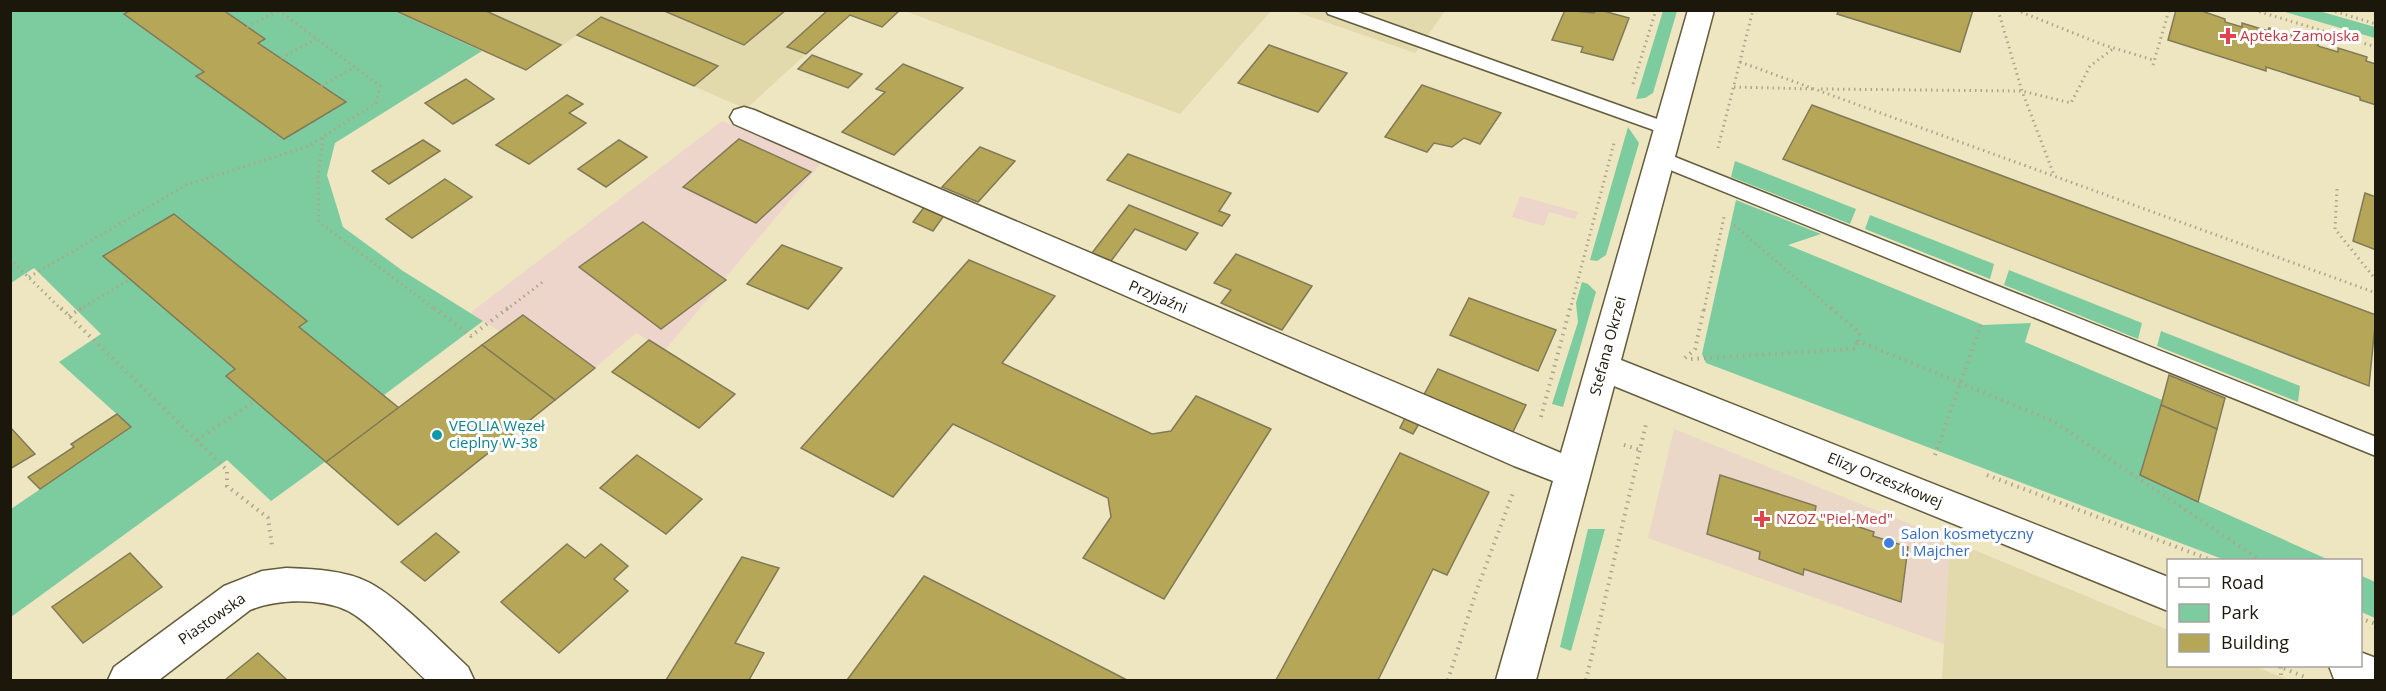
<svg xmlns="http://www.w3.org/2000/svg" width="2386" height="691" font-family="'Open Sans',sans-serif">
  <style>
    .commercial { fill: #ebd7c8 }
    .industrial { fill: #eed5cc }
    .built { fill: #e2d9ad }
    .green { fill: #7dcca0 }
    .building { fill: #b6a657; stroke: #817a58; stroke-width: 1.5 }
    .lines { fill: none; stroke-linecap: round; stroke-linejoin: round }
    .service-casing { stroke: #645d3d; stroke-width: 3 }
    .minor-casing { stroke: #645d3d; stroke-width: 3 }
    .path-far1 { stroke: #ada789; stroke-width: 3; stroke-dasharray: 1.5 4; stroke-linecap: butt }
    .path { stroke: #ada789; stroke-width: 4; stroke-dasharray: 1.5 5; stroke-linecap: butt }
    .service { fill: #fff; fill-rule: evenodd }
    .minor { fill: #fff; fill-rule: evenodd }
    .health-dot { fill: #e0444e; stroke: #fff; stroke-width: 2 }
    .culture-dot { fill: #0f9aa8; stroke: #fff; stroke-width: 2 }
    .shop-dot { fill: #3f7fe0; stroke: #fff; stroke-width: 2 }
    .labels { text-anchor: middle; stroke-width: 6; stroke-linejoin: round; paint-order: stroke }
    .health-label { font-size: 15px; fill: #be3a42; stroke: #fff; text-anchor: start }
    .street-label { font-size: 15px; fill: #1b180b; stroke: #fff }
    .culture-label { font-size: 15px; fill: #0d838f; stroke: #fff; text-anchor: start }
    .shop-label { font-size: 15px; fill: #366cbe; stroke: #fff; text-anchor: start }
  </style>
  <rect width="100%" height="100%" fill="#ede6c1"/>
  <path class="commercial" d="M1674 429 1950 540 1944 644 1648 538Z"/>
  <g class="industrial">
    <path d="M722 121 823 161 665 350 636 333 595 368 523 315 501 332 470 313Z"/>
    <path d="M1520 196 1578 212 1575 219 1549 212 1544 226 1512 217Z"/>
  </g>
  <g class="built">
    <path d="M394 11H828L788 46 806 54 746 109 577 35 526 70Z"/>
    <path d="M905 11 1271 10V11L1180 114Z"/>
    <path d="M1294 11H1445L1415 53Z"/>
    <path d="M1950 540 2168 630V666H2253L2290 680H1942Z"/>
  </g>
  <g class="green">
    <path d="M11 11H394L482 51 335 143 327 175 343 227 403 271 483 321 384 395 399 408 271 501 227 460 11 617V509L131 427 59 362 101 334 34 268 11 283Z"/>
    <path d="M1663 11H1677L1653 93 1645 98 1636 99Z"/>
    <path d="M2282 11H2319L2375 27V38Z"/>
    <path d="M1628 127 1639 143 1606 255 1597 261 1590 260Z"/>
    <path d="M1735 161 1856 209 1850 224 1731 177Z"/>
    <path d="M1736 200 1821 234 1788 245 1983 325 2031 323 2025 342 2162 400 2140 475 2329 560H2225L1706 363 1702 354Z"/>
    <path d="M1870 215 1994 264 1990 279 1865 229Z"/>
    <path d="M2009 270 2142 323 2138 339 2004 285Z"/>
    <path d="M1582 282 1588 284 1596 292 1563 407 1552 404 1578 322 1576 303Z"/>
    <path d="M2161 331 2300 386 2298 402 2157 346Z"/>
    <path d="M1588 529H1605L1571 651 1560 647Z"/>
    <path d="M2360 575 2375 582V618L2361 612Z"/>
  </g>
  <g class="building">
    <path d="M131 10H223L265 39 258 43 346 102 284 139 196 76 204 72 124 14Z"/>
    <path d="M394 10H484L561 45 526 70Z"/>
    <path d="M662 10H786L744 45Z"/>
    <path d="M828 10H900L882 27 850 15 806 54 787 47Z"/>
    <path d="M1565 10 1594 13 1596 10H1600L1629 18 1613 60 1581 52 1583 47 1552 40Z"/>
    <path d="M1839 10H1973L1960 52 1837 14Z"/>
    <path d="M2176 10H2199L2225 19V22L2242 27V23L2268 31 2269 28 2318 43V46L2338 52V48L2367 57 2366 61 2376 64V105L2360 100V97L2266 67V71L2168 40Z"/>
    <path d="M601 17 718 66 694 86 577 35Z"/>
    <path d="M1269 45 1347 73 1318 112 1238 83Z"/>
    <path d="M812 55 862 74 848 88 798 69Z"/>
    <path d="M903 64 963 88 894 155 842 132 885 92 876 89Z"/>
    <path d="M466 79 494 99 453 124 425 103Z"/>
    <path d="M1422 85 1501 113 1480 144 1464 138 1452 147 1434 143 1427 152 1385 137Z"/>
    <path d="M567 95 583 104 569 113 586 123 529 164 496 145Z"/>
    <path d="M1812 105 2376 315 2369 386 1783 159Z"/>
    <path d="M739 139 811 172 756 223 683 187Z"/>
    <path d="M423 140 440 151 389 184 372 171Z"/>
    <path d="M619 140 647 157 606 187 578 169Z"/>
    <path d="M980 147 1015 161 978 202 942 187Z"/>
    <path d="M1128 154 1231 193 1219 211 1230 215 1222 226 1107 180Z"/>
    <path d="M445 179 472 197 412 238 386 219Z"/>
    <path d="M2365 193 2376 197V250L2353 241Z"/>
    <path d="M1129 205 1198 233 1186 250 1135 229 1111 261 1092 253Z"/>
    <path d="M925 206 945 214 933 231 913 222Z"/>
    <path d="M174 214 307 321 299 327 399 408 326 462 255 401 226 376 235 369 103 256Z"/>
    <path d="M643 222 726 280 661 329 579 267Z"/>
    <path d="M782 245 842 268 808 309 747 284Z"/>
    <path d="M1236 254 1312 286 1282 330 1221 303 1231 290 1214 283Z"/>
    <path d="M969 260 1055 296 1002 363 1152 434 1171 431 1196 396 1271 429 1164 599 1083 558 1111 517 1108 498 953 424 893 497 801 448Z"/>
    <path d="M1469 298 1556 330 1538 371 1450 335Z"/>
    <path d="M523 315 595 368 555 400 482 345Z"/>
    <path d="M649 340 665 350 735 394 699 428 612 372Z"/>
    <path d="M482 345 555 400 398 525 326 462Z"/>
    <path d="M1438 369 1526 405 1510 438 1421 400Z"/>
    <path d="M2169 375 2225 398 2217 429 2161 405Z"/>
    <path d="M2161 405 2217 429 2198 502 2140 475Z"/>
    <path d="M117 414 131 427 40 489 28 477 74 447 71 444Z"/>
    <path d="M1406 416 1420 422 1413 434 1400 428Z"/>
    <path d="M10 427 35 454 10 469Z"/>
    <path d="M1400 453 1489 492 1447 575 1433 569 1378 680H1276Z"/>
    <path d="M637 455 702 499 666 534 600 488Z"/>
    <path d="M1720 475 1816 506 1815 512 1874 532 1873 536 1908 547 1901 602 1804 569 1803 575 1759 559 1760 552 1707 534Z"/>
    <path d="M436 533 459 552 425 581 401 562Z"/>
    <path d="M567 544 585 558 601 544 628 566 614 579 628 591 559 653 501 602Z"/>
    <path d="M130 553 162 587 83 643 52 607Z"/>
    <path d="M742 557 779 568 735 643 764 653 749 680H666Z"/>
    <path d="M924 576 1127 680H847Z"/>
    <path d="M258 653 287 680H225Z"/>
  </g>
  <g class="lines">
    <g class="service-casing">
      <g id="service">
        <path d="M1326 10H1352L1674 125 1677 129 1674 133 1668 135 1662 133 1328 14Z"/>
        <path d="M1660 151 2376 437V456L1653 163 1651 158 1653 153Z"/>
      </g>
    </g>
    <g class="minor-casing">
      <g id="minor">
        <path d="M1688 10H1714L1621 360 2168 577V611L1614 386 1536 680H1496L1553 481 1514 466 734 124 730 117 734 110 744 107 754 110 1561 453Z"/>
        <path d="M286 568C313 569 344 570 368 582 398 597 442 643 468 667L474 680H426C408 664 366 618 346 610 318 598 278 599 250 610L159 680H108L114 667 224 586 262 571Z"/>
        <path d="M2360 652 2376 658V680L2334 679 2329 666H2360Z"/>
      </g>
    </g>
    <g class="path-far1">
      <path d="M1998 10 2022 91 2054 175"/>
      <path d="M2016 10 2101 44 2153 60"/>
      <path d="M2254 10 2376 47"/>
      <path d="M2330 10 2376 24"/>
      <path d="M247 27 278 11"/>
      <path d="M281 58 316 39"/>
      <path d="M1740 62 2376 293"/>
      <path d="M2153 65 2169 10"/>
      <path d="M1633 84 1656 10"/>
      <path d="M321 86 355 67"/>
      <path d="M1734 87 1814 89"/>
      <path d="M1821 89 2022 91 2071 103 2090 66 2114 48"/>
      <path d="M323 138 318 176 319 222 436 310"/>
      <path d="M1718 148 1753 10"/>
      <path d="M2337 189 2335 229 2376 280"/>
      <path d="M1734 225 1833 310"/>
      <path d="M10 259 62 310"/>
      <path d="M29 277 186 185 309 146 376 103 380 86 278 10"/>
      <path d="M79 310 130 279"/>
      <path d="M506 310 544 281"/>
      <path d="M1570 310 1614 143"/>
      <path d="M1704 310 1724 217"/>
    </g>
    <g class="path">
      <path d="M61 308 227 470V486L268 518 272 546"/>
      <path d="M434 308 471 336 508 308"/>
      <path d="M1831 308 1860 333 1858 341 2053 421 2260 560"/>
      <path d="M69 316 82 308"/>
      <path d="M1685 358 1695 349 1704 308"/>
      <path d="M1691 359 1855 349 1858 341"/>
      <path d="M1541 417 1570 308"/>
      <path d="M197 440 255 401"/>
      <path d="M1624 445 1640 450"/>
      <path d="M1935 455 1982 322"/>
      <path d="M1987 475 2211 560"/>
      <path d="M2360 618 2376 624"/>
      <path d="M2278 666 2305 677"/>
      <path d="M2281 667V680"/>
      <path d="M1448 680 1476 592 1513 493"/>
      <path d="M1586 680 1646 424"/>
    </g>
    <use href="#service" class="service"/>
    <use href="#minor" class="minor"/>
  </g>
  <g class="health-dot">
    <path d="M2225 27h6v6h6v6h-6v6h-6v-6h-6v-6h6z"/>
    <path d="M1759 510h6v6h6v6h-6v6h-6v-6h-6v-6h6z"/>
  </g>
  <circle class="culture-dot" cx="437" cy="435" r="6"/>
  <circle class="shop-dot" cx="1889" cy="543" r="6"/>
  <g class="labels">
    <g class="health-label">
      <text x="2240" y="41">Apteka Zamojska</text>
      <text x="1776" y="524">NZOZ "Piel-Med"</text>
    </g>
    <g class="street-label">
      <text transform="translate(1158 297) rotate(23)" y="5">Przyjaźni</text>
      <text transform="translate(1608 346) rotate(-75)" y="5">Stefana Okrzei</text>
      <text transform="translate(1885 480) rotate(22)" y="5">Elizy Orzeszkowej</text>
      <text transform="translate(212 619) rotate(-35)" y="5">Piastowska</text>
    </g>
    <g class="culture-label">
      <text x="449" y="431">VEOLIA Węzeł<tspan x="449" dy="17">cieplny W-38</tspan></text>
    </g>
    <g class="shop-label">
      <text x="1901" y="539">Salon kosmetyczny<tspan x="1901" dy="17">I. Majcher</tspan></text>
    </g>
  </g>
  <rect width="2386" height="691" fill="none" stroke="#1b180b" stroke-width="24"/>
  <rect x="2167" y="559" width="195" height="108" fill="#ffffff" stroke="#a4a39d" stroke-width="1.5"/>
  <rect x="2179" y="578" width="30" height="9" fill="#ffffff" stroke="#a4a39d" stroke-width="1.5"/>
  <text x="2221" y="589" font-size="18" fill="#1b180b">Road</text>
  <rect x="2179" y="604" width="30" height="18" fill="#7dcca0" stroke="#a4a39d" stroke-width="1.5"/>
  <text x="2221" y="619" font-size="18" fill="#1b180b">Park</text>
  <rect x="2179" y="634" width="30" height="18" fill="#b6a657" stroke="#a4a39d" stroke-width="1.5"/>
  <text x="2221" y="649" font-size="18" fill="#1b180b">Building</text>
</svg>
